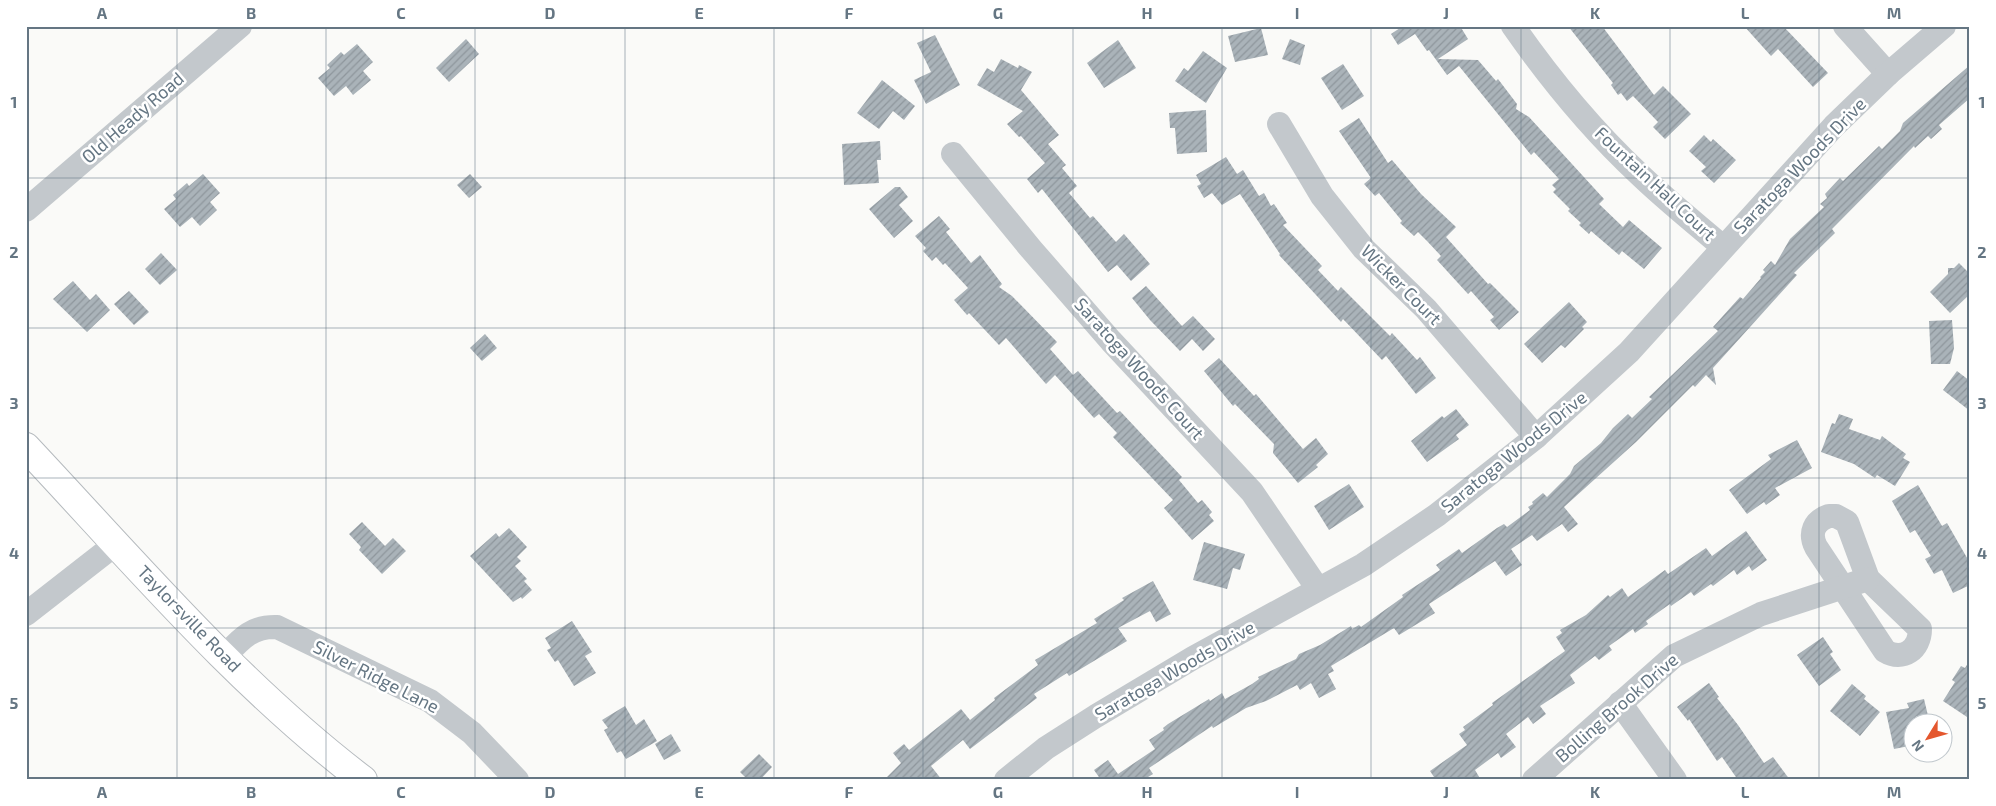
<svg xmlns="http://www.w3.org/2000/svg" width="1996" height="806" font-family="'Exo 2',sans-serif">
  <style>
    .building { fill: url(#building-hatch) }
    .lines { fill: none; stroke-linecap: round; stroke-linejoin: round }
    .major-casing { stroke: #b5babe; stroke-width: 30 }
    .minor { stroke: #c3c8cc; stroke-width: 24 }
    .major { stroke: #fff; stroke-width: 28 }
    .grid { fill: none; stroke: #657683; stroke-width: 1; stroke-opacity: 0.55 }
    .labels { text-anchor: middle; stroke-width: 5; stroke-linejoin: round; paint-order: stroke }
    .street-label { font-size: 18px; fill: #657683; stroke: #fff }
    .neatline { fill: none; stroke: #657683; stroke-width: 2 }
    .grid-label { font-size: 16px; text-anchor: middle; font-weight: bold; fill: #657683 }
  </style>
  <defs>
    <pattern id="building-hatch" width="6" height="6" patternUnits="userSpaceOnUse" patternTransform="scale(1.25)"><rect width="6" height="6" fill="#aab3b9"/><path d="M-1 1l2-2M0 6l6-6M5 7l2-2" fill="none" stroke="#8e969c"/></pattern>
  </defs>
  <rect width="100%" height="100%" fill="#fafaf8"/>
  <g class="building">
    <path d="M1403 26H1460L1468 39 1438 59 1478 60 1496 81 1498 79 1517 104 1516 109 1529 117 1604 199 1599 204 1623 227 1629 220 1662 248 1644 269 1622 251 1619 255 1591 231 1589 234 1579 225 1581 223 1568 211 1570 209 1553 192 1556 189 1552 185 1559 179 1534 152 1531 155 1459 66 1447 75 1429 50 1427 51 1415 34 1398 45 1391 34Z"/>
    <path d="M1568 26H1602L1654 95 1663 86 1691 114 1665 139 1653 127 1658 122 1633 96 1627 101 1621 93 1618 95 1611 85 1613 83Z"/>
    <path d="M1744 26H1783L1828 73 1813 87 1778 49 1771 56Z"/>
    <path d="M1261 28 1268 55 1235 62 1228 36Z"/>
    <path d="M935 35 960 85 926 104 914 80 931 72 917 43Z"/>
    <path d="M466 39 479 54 449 82 436 68Z"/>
    <path d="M1290 39 1305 45 1300 65 1282 59Z"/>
    <path d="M1118 40 1136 68 1104 88 1087 63Z"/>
    <path d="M357 44 373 62 363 71 371 80 353 95 346 86 334 96 318 78 330 68 327 65 341 52 344 55Z"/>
    <path d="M1203 51 1227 68 1206 103 1175 81 1184 68 1188 71Z"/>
    <path d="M1001 59 1018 68 1019 65 1032 72 1021 90 1059 135 1048 144 1066 165 1062 168 1077 186 1069 193 1090 218 1093 216 1116 242 1124 234 1150 264 1131 281 1117 265 1108 272 1042 189 1038 193 1027 179 1045 163 1021 136 1019 137 1007 124 1023 111 977 85 987 68 994 72Z"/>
    <path d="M1343 64 1364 96 1342 110 1321 78Z"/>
    <path d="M1970 65V98L1939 125 1942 129 1931 139 1928 136 1915 148 1914 146 1832 229 1835 233 1794 273 1797 275 1713 368 1716 385 1706 375 1695 387 1693 385 1636 442 1564 507 1578 524 1568 532 1562 524 1537 541 1532 535 1511 549 1522 565 1506 576 1495 561 1429 604 1435 613 1399 635 1394 628 1331 666 1334 671 1328 674 1336 689 1319 698 1311 683 1300 690 1297 685 1266 701 1246 708 1213 728 1212 726 1149 768 1153 774 1143 780H1101L1094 770 1108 760 1118 774 1155 749 1149 740 1164 730 1163 728 1168 724 1209 699 1210 701 1222 693 1225 699 1252 684 1259 679 1258 677 1296 659 1299 654 1320 645 1351 626 1352 629 1359 625 1361 627 1403 597 1402 595 1440 570 1436 565 1459 549 1462 553 1497 528 1504 524 1507 527 1530 510 1528 507 1533 504 1532 502 1543 493 1547 497 1570 474 1574 466 1601 443 1613 428 1628 414 1632 418 1652 399 1649 397 1718 331 1713 327 1740 297 1743 299 1761 278 1760 277 1765 272 1763 270 1771 261 1775 265 1790 239 1824 207 1820 204 1827 198 1825 194 1840 178 1843 181 1879 146 1882 149 1900 131 1903 123Z"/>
    <path d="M882 80 915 106 904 120 893 111 879 129 857 113Z"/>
    <path d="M1206 110 1207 152 1177 154 1175 128H1170L1169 113Z"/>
    <path d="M1359 118 1388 163 1392 160 1421 194 1456 227 1446 237 1488 284 1490 283 1519 312 1499 330 1490 320 1494 317 1471 291 1468 294 1437 260 1441 256 1427 241 1418 232 1414 236 1400 223 1402 221 1379 193 1375 196 1364 184 1371 178 1339 131Z"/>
    <path d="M1704 135 1711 142 1713 139 1736 160 1714 183 1701 171 1706 167 1689 151Z"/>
    <path d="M880 141 881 160H877L879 183 844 185 842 144Z"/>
    <path d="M1226 157 1237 174 1243 170 1259 196 1264 193 1271 206 1274 204 1287 223 1283 225 1322 266 1318 270 1338 291 1341 287 1390 336 1392 333 1417 360 1420 357 1436 378 1416 394 1386 356 1382 360 1343 319 1341 322 1279 255 1280 254 1240 194 1222 205 1212 193 1204 198 1197 186 1201 184 1196 175Z"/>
    <path d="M203 174 220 193 210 202 217 210 200 226 192 217 180 227 164 209 176 199 173 195 187 183 189 186Z"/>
    <path d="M470 174 482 187 469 198 457 185Z"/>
    <path d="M895 187H900L908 197 899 205 913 221 894 238 869 209Z"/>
    <path d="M939 216 950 229 946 232 971 263 980 255 1002 284 999 287 1012 296 1057 342 1050 349 1073 375 1078 371 1117 413 1120 411 1182 477 1179 480 1198 503 1202 500 1212 512 1209 515 1214 521 1192 540 1164 508 1173 500 1113 437 1117 433 1099 414 1094 418 1055 375 1046 384 1006 338 999 345 969 313 967 315 954 300 968 288 945 263 943 265 936 257 932 261 923 251 926 248 915 236Z"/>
    <path d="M161 253 177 270 160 285 145 269Z"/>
    <path d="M1959 263 1970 274V294L1950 313 1930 292 1948 274V268H1954Z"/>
    <path d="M73 281 90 300 96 294 110 310 87 332 53 299Z"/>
    <path d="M1146 286 1182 326 1193 316 1215 339 1203 351 1192 339 1180 351 1150 320 1132 298Z"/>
    <path d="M129 291 149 312 134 325 114 304Z"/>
    <path d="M1569 302 1587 322 1582 327 1584 329 1565 348 1561 345 1542 363 1524 344Z"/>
    <path d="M1952 320 1954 348 1950 364H1931L1929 321Z"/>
    <path d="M485 334 497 348 482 361 470 348Z"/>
    <path d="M1219 358 1254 396 1256 394 1303 449 1316 438 1328 454 1316 465 1318 467 1298 483 1273 453 1274 444 1235 404 1233 406 1204 371Z"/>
    <path d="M1957 371 1970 381V411L1943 390Z"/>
    <path d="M1456 409 1469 425 1456 435 1459 439 1427 462 1411 441 1442 416 1444 418Z"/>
    <path d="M1839 414 1853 419 1849 429 1880 440 1882 436 1906 454 1903 458 1910 462 1895 486 1877 475 1875 478 1854 464 1821 452 1832 423 1835 424Z"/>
    <path d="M1797 440 1812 468 1775 488 1780 495 1766 505 1764 502 1747 514 1729 490 1771 459 1768 455Z"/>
    <path d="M1349 484 1364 507 1329 530 1314 506Z"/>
    <path d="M1918 485 1942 526 1947 523 1970 563V585L1953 593 1942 570 1934 574 1925 559 1931 556 1915 530 1910 533 1892 501Z"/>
    <path d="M362 522 385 546 393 538 406 551 382 574 359 550 361 547 349 534Z"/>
    <path d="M509 528 527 547 517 557 521 561 515 566 527 579 524 581 532 590 522 599 521 597 513 602 470 556 496 533 499 537Z"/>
    <path d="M1746 531 1767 560 1752 571 1749 566 1737 575 1734 570 1713 586 1711 584 1694 596 1691 592 1671 606 1670 604 1646 621 1648 624 1635 633 1633 629 1609 646 1612 650 1599 660 1595 656 1570 675 1575 683 1540 706 1546 714 1533 724 1528 717 1506 734 1516 747 1501 758 1498 753 1475 770 1481 780H1436L1430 771 1467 745 1459 734 1465 730 1463 727 1493 705 1492 703 1565 651 1556 637 1562 633 1560 630 1586 615 1608 595 1610 597 1622 588 1628 597 1665 570 1668 574 1706 548 1712 556Z"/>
    <path d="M1204 542 1245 554 1240 570 1233 568 1227 589 1193 580Z"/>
    <path d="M1153 581 1171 614 1156 622 1150 611 1118 628 1127 641 1069 676 1067 673 1034 694 1037 698 970 749 963 740 931 766 942 780H884L901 763 893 753 904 744 909 750 961 709 970 720 995 700 994 698 1038 665 1035 660 1097 623 1094 619 1124 600 1122 598Z"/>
    <path d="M572 621 592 652 585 656 596 673 574 686 558 660 555 662 547 650 551 648 545 638Z"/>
    <path d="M1823 637 1833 652 1830 654 1841 670 1819 686 1797 655Z"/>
    <path d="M1970 660V719L1943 701 1955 682 1952 680 1961 666 1965 668Z"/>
    <path d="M1709 683 1719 697 1717 698 1738 725 1764 763 1773 757 1790 780H1738L1722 757 1717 761 1689 719 1688 721 1677 707Z"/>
    <path d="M1852 684 1866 696 1864 699 1880 712 1860 736 1830 711Z"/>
    <path d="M1924 699 1930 724H1914V745L1894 749 1886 712 1909 708 1907 703Z"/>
    <path d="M625 706 636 725 644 719 657 741 626 759 621 751 617 753 604 730 608 728 602 720Z"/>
    <path d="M671 734 681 751 664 760 655 744Z"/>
    <path d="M759 754 772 767 760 780H748L740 772Z"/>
  </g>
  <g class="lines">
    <g class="major-casing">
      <path id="major" d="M26 447C134 562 237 684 363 780"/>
    </g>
    <g class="minor">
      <path d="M1513 26C1550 79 1592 130 1639 174 1666 200 1695 223 1723 247"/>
      <path d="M1845 26 1888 74"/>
      <path d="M1279 124 1322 196 1364 249 1426 309 1536 437"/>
      <path d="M953 154 1031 249 1111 341 1252 492 1318 589"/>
      <path d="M26 210 240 26"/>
      <path d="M1829 516H1836L1847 522 1868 579 1920 629C1920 649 1903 662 1885 651L1816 547C1809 533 1814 521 1829 516Z"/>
      <path d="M26 614 117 543"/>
      <path d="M224 657C240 640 251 626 277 627L430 701 472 733 517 780"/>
      <path d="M1620 703 1675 780"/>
      <path d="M1006 780 1046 748 1096 716 1193 658 1363 565 1437 515 1536 437 1629 352 1834 126 1888 74 1944 26"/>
      <path d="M1534 780 1674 656 1761 614 1868 579"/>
    </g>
    <use href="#major" class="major"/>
  </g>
  <path class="grid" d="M177 26V780M326 26V780M475 26V780M625 26V780M774 26V780M923 26V780M1073 26V780M1222 26V780M1371 26V780M1521 26V780M1670 26V780M1819 26V780M26 178H1970M26 328H1970M26 478H1970M26 628H1970"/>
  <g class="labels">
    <g class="street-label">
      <text transform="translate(133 118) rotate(-41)" y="6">Old Heady Road</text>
      <text transform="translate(1800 166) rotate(-46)" y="6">Saratoga Woods Drive</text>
      <text transform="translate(1655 184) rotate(43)" y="6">Fountain Hall Court</text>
      <text transform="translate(1401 285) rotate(45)" y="6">Wicker Court</text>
      <text transform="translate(1139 369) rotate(48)" y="6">Saratoga Woods Court</text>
      <text transform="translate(1514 452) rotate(-39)" y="6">Saratoga Woods Drive</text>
      <text transform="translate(189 619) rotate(46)" y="6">Taylorsville Road</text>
      <text transform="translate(1175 671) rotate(-30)" y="6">Saratoga Woods Drive</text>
      <text transform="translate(376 677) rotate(27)" y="6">Silver Ridge Lane</text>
      <text transform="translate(1617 708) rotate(-41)" y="6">Bolling Brook Drive</text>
    </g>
  </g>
  <rect width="1996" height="806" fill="none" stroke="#ffffff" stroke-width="55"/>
  <g transform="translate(1928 738) rotate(233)"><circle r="24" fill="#ffffff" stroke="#c1c8cd"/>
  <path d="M0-4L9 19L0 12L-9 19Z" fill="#e4572e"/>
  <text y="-8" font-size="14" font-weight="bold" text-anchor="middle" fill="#657683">N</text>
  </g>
  <rect x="28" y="28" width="1940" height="750" class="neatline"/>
  <g class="grid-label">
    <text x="102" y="19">A</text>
    <text x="251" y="19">B</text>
    <text x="401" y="19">C</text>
    <text x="550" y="19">D</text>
    <text x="699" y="19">E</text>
    <text x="849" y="19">F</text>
    <text x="998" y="19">G</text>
    <text x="1147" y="19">H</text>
    <text x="1297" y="19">I</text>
    <text x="1446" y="19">J</text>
    <text x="1595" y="19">K</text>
    <text x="1745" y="19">L</text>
    <text x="1894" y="19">M</text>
    <text x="14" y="108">1</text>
    <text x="1982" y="108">1</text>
    <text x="14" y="258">2</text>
    <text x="1982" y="258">2</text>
    <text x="14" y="409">3</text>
    <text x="1982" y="409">3</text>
    <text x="14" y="559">4</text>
    <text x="1982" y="559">4</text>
    <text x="14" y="709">5</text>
    <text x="1982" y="709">5</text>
    <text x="102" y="798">A</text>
    <text x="251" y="798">B</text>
    <text x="401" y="798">C</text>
    <text x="550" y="798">D</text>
    <text x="699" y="798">E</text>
    <text x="849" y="798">F</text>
    <text x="998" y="798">G</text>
    <text x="1147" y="798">H</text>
    <text x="1297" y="798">I</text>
    <text x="1446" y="798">J</text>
    <text x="1595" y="798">K</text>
    <text x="1745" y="798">L</text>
    <text x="1894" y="798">M</text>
  </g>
</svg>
